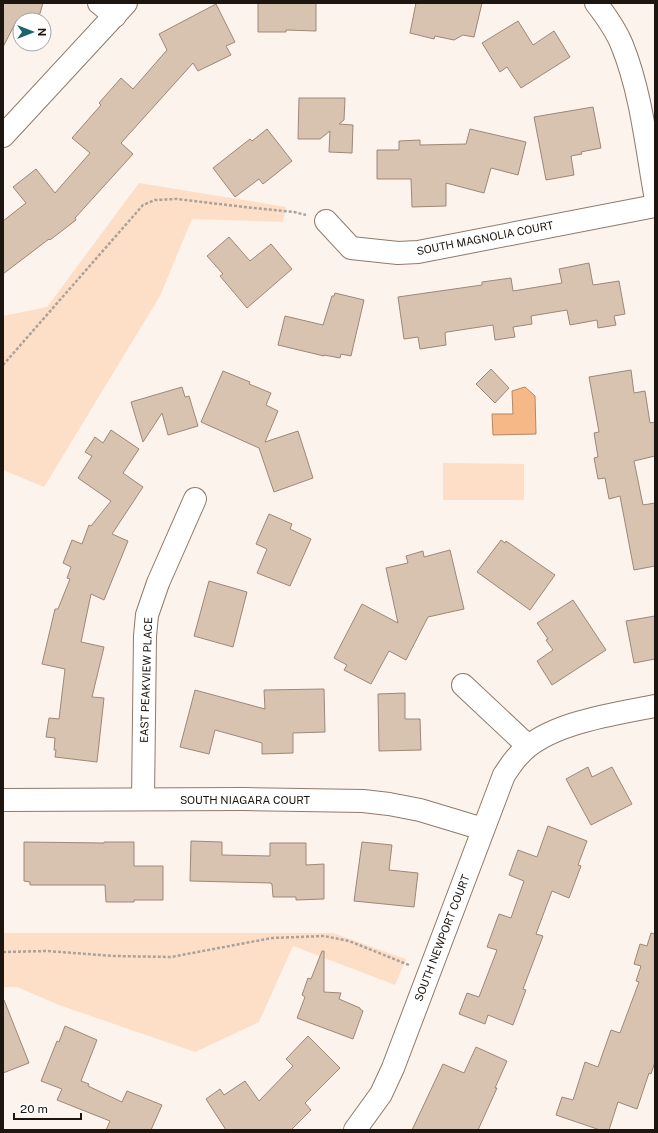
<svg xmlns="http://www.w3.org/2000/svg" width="658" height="1133" font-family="'Public Sans',sans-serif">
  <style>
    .green { fill: #fddfc8 }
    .water { fill: #f6b886; stroke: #b58762 }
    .building { fill: #d8c2b0; stroke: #9d8878 }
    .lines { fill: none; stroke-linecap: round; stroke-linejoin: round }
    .minor-casing { stroke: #8f7a6a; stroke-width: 24 }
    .path { stroke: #aaa29b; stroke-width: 2.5; stroke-dasharray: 3 2; stroke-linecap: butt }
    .minor { stroke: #fff; stroke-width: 22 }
    .labels { text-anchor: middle; stroke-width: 3; stroke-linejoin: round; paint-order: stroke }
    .street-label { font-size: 11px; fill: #1d150f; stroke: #fff }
  </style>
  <rect width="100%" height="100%" fill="#fcf3ec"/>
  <g class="green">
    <path d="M139 183 286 207 283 222 192 219 160 296 44 487 3 470V316L47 307Z"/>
    <path d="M443 463 524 464V500H443Z"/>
    <path d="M3 933H333L406 959 395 985 293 946 259 1022 195 1052 59 1005 17 987H3Z"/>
  </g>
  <path class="water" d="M525 387 535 396 536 434 493 435 492 414H513L512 391Z"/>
  <g class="building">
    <path d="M3 3H43L38 20H17L3 47Z"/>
    <path d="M258 3H316V31L286 30V32H258Z"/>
    <path d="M416 3H482L474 37 463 35 454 40 435 36 434 39 410 33Z"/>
    <path d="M216 4 235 42 226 46 231 55 198 71 193 63 121 143 133 154 75 218 76 220 50 240 49 239 3 274V221L26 203 13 187 36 169 55 193 90 153 72 138 101 105 99 103 121 78 133 89 167 50 159 34Z"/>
    <path d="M518 21 533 45 554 31 570 57 521 88 507 67 500 72 482 43Z"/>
    <path d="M299 98H345L344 120 339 124 353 125 352 153 329 152 330 131 320 139H298Z"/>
    <path d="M593 107 601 148 581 152 582 154 571 156 574 175 546 180 534 117Z"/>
    <path d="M267 129 292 161 263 184 259 179 235 197 213 168 250 139 252 141Z"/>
    <path d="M470 129 526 142 518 175 491 168 484 193 446 183V206L412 207 411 179H377V150H399V141L420 140V145L466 144Z"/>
    <path d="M229 237 250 261 271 244 292 269 247 308 220 276 223 274 207 256Z"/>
    <path d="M589 263 593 285 619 281 625 314 614 316 616 325 598 328 597 320 570 325 567 310 531 316 532 324 513 327 515 337 495 340 493 325 447 332 445 333 446 345 420 349 418 337 404 339 398 297 482 285V282L511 278 513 291 562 283 559 269Z"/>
    <path d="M335 293 364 300 351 356 341 354 340 358 324 355V356L278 345 285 316 323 325 332 296H334Z"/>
    <path d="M491 369 509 388 495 403 476 384Z"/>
    <path d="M631 370 634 393 645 391 650 423 655 422V456L634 461 643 505 655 503V566L634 570 620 496 609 499 605 478 598 479 594 458 598 457 594 433 599 432 589 377Z"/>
    <path d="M223 371 250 382 249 384 271 393 266 405 278 411 265 442 298 431 313 478 274 492 259 448 201 422Z"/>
    <path d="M182 387 185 397 189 396 198 426 168 435 162 413 143 442 131 402Z"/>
    <path d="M111 430 139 449 123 473 143 487 112 534 128 541 104 600 91 594 81 642 104 647 92 697 104 698 97 762 55 757 56 750H54L55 738 46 737 49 718 59 719 65 669 42 664 55 609H58L70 579 67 578 71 567 63 563 72 540 82 544 89 525 91 526 111 501 78 478 92 456 85 452 95 437 103 443Z"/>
    <path d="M269 514 292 524 290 529 311 539 290 586 257 573 267 549 256 544Z"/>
    <path d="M501 540 505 543 506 541 555 575 530 610 477 572Z"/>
    <path d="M450 550 464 609 428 617 406 660 389 651 371 684 344 670 347 665 334 658 362 604 398 623 386 568 408 563 406 556 423 551 424 557Z"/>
    <path d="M209 581 247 592 233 647 194 636Z"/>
    <path d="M573 600 606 650 552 685 537 661 553 650 546 640 548 639 537 623Z"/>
    <path d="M655 616V659L634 663 626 621Z"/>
    <path d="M324 689 325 732 293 733V753L262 754V743L215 730 209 754 180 747 195 690 265 709 264 690Z"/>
    <path d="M405 693V719H420L421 750 379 751 378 694Z"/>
    <path d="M588 767 592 777 612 767 632 804 591 825 566 779Z"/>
    <path d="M548 826 587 841 578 865 581 866 569 898 552 891 536 934 543 936 523 989 526 990 513 1025 488 1015 485 1024 459 1014 467 993 479 997 497 950 487 947 499 914 511 918 524 881 509 875 518 850 537 857Z"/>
    <path d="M191 841 222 842V855L270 856V843H306V865L324 864V899L296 900V897H273L272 884H271V883L190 881Z"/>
    <path d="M24 842 104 843V842H134V866H163V900H134V902H106L105 885H30V882L24 881Z"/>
    <path d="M362 842 392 845 389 870 418 873 414 907 354 901Z"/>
    <path d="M651 933 655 934V1062L651 1074 649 1073 637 1109 618 1102 609 1130H600L556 1115 562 1097 573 1100 585 1062 598 1067 611 1030 620 1033 639 982 636 981 641 966 634 964 640 944 647 946Z"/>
    <path d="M322 951H324V992L341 993 339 999 360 1008V1009L363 1011 353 1039 297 1018 305 997 302 995 308 978 311 979Z"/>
    <path d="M3 1000H4L29 1063 3 1073Z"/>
    <path d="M65 1026 97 1040 81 1081 89 1084 88 1086 122 1102 127 1091 162 1105 151 1130H106L110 1121 57 1100 62 1089 41 1081 57 1041 59 1042Z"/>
    <path d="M308 1036 340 1068 305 1103 311 1110 291 1130H226L206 1099 220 1089 224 1095 245 1081 259 1101 293 1066 286 1059Z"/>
    <path d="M476 1047 507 1061 495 1088H497L478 1130H412L443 1064 464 1073Z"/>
  </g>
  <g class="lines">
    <g class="minor-casing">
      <g id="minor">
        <path d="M99 3 115 16"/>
        <path d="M596 3C606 16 616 30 622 45 641 92 646 144 655 194"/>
        <path d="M3 136 126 3"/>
        <path d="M326 221 351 248 398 253 418 252 655 206"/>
        <path d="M463 685 528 746"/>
        <path d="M143 799 145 636 147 615 158 583 195 499"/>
        <path d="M3 800 244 799 363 801 389 804 420 810 483 829"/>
        <path d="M355 1130 381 1094 393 1068 504 775C509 768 513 761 519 755 547 723 615 714 655 706"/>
      </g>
    </g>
    <g class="path">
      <path d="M3 365 143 205 155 200 177 199 253 208 294 212 306 215"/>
      <path d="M3 952 47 951 114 956 171 957 272 938 324 936 349 941 409 965"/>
    </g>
    <use href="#minor" class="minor"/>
  </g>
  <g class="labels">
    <g class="street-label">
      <text transform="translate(485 238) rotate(-11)" y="4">SOUTH MAGNOLIA COURT</text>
      <text transform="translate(146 680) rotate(-88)" y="4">EAST PEAKVIEW PLACE</text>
      <text x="245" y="804">SOUTH NIAGARA COURT</text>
      <text transform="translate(442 938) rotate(-69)" y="4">SOUTH NEWPORT COURT</text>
    </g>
  </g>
  <rect width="658" height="1133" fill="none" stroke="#1d150f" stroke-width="8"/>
  <g transform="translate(32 32) rotate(90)"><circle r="19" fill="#ffffff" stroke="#a5a19f"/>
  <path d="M0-3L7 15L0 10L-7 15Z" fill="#1a6470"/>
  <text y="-6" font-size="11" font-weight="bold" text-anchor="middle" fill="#1d150f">N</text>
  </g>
  <path d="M14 1113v6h67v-6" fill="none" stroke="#1d150f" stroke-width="2"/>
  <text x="20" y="1113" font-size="12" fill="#1d150f" stroke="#ffffff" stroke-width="3" paint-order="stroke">20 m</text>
</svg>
